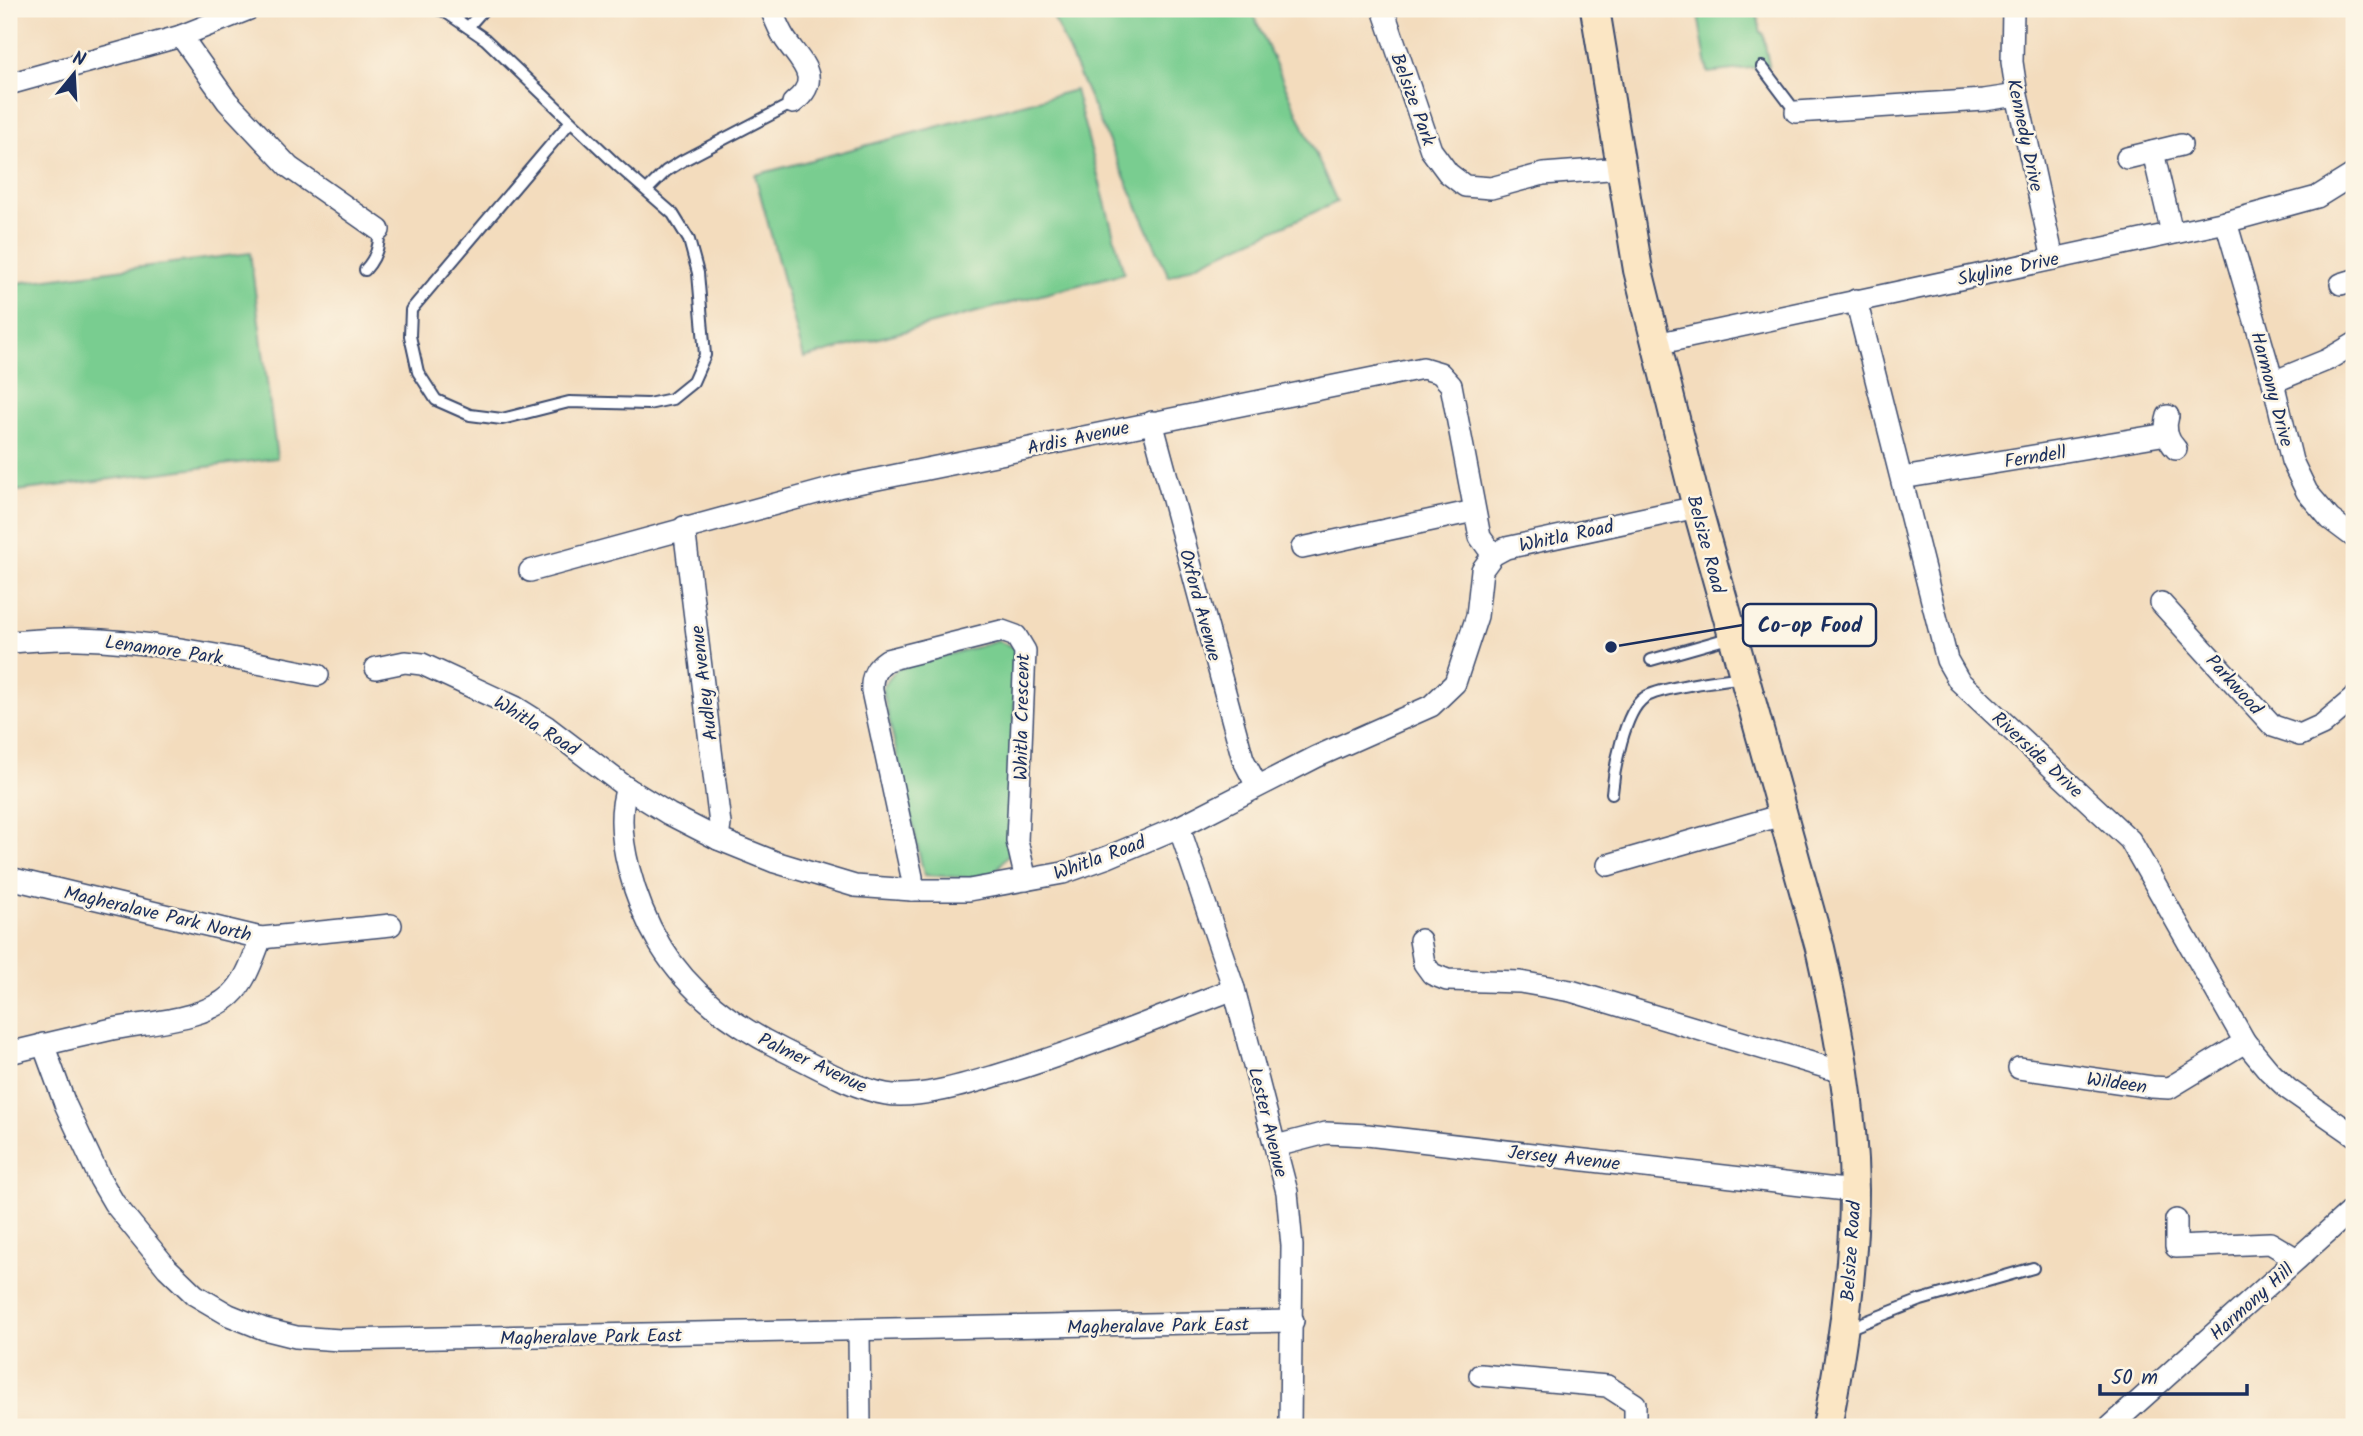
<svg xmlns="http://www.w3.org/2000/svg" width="2363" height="1436" font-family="Kalam,sans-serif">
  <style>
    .green { fill: #79cd90; stroke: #4a7e77; stroke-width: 2 }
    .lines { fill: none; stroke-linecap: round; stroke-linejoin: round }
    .lane-casing { stroke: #3b496c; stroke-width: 14 }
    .street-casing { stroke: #3b496c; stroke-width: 24 }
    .secondary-casing { stroke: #3b496c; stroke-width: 32 }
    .lane { stroke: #fff; stroke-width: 10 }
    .street { stroke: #fff; stroke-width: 21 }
    .secondary { stroke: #fbe6c4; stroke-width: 28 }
    .labels { text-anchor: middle; stroke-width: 5; stroke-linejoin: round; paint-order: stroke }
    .street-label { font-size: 19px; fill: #1b2f5e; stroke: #fcf5e5 }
    .leader { fill: none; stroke: #1b2f5e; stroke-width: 2.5 }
    .callout-dot { fill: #1b2f5e; stroke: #fcf5e5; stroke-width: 2.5 }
    .callout { fill: #fcf5e5; stroke: #1b2f5e; stroke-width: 2.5 }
    .callout-label { font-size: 21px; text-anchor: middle; font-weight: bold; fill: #1b2f5e }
  </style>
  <rect width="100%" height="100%" fill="#fcf5e5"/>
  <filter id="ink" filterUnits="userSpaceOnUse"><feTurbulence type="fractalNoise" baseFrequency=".0143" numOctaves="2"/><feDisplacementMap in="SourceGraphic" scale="14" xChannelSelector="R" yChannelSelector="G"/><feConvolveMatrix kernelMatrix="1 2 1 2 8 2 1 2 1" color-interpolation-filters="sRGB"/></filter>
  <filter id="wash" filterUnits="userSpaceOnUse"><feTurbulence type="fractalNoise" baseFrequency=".00686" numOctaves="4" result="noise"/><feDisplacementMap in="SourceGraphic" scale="28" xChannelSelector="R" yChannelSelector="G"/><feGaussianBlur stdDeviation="1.57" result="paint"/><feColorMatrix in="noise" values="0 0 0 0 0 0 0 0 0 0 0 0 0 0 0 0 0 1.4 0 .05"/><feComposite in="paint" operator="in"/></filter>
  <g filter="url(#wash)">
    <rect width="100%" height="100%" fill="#f3dcbd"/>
    <g class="green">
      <path d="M1064 9H1251L1337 202 1169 277 1052 14Z"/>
      <path d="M1697 9H1756L1761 33H1763L1769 66 1708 73Z"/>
      <path d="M1075 90 1124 273 804 358 755 175Z"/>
      <path d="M250 253 277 458 9 492V284Z"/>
      <path d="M998 641 1015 648 1013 849 994 873 971 878 924 875 882 688 897 669Z"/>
    </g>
  </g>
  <g filter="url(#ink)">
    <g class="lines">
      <g class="lane-casing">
        <g id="lane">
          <path d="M436 9 444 11 485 39 617 165 673 214 689 240 698 273 705 355 693 382 672 399 648 404 569 402 502 419 470 415 436 400 418 372 410 336 411 310 571 121"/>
          <path d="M468 27 484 9"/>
          <path d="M1762 67 1796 112"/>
          <path d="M647 190 666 171 682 161 793 103"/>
          <path d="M365 270C376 258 380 246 379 230"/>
          <path d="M1651 660 1732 637"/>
          <path d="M1612 793C1614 770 1624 712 1644 698 1658 687 1723 680 1744 677"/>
          <path d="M1847 1329 1921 1300 2033 1268"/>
        </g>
      </g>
      <g class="street-casing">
        <g id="street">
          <path d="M771 9C775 19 779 30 785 39 801 63 824 79 793 103"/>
          <path d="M1383 9 1431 150 1448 173 1465 186 1491 188 1543 174 1622 168"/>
          <path d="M2013 9 2012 62 2017 95 2053 259"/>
          <path d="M181 36 227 101 289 167 379 230"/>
          <path d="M9 84 181 36 249 9"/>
          <path d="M1796 112 1984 100 2017 95"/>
          <path d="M2153 152 2172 233"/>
          <path d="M2127 158 2181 145"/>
          <path d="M2226 222 2273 382 2292 461 2307 492 2330 519 2354 537"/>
          <path d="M2341 284 2354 280"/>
          <path d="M1856 300 1947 660 1959 681 2130 840 2245 1042 2269 1071 2288 1089 2354 1135"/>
          <path d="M1656 344 2226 222 2317 197 2354 174"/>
          <path d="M2273 382 2327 360 2354 344"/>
          <path d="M2168 416C2164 428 2167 440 2176 449"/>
          <path d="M1152 422 1243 759 1257 786"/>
          <path d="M1902 478 2167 434"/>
          <path d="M684 527 720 824 718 839"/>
          <path d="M1302 548 1474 511"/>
          <path d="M530 571 838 487 1423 368 1440 373 1451 385 1480 537 1493 555"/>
          <path d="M2161 603 2273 726 2300 735 2322 725 2354 698"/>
          <path d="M9 642C32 641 56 638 79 639 159 641 240 660 318 675"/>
          <path d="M376 668 405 662 422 664 515 707 547 727 627 788 669 814 718 839 775 862 855 886 912 890H969L1063 873 1108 857 1179 827 1316 757 1431 706 1455 683 1477 616 1482 570 1493 555 1506 548 1697 507"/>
          <path d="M627 788C611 833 637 906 660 945 690 994 733 1025 783 1050 814 1065 852 1088 886 1094 917 1099 964 1085 995 1076 1076 1052 1155 1019 1234 989"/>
          <path d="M1179 827 1234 989 1287 1192 1292 1246 1290 1427"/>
          <path d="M1608 865 1782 815"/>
          <path d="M9 878 261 938 391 925"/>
          <path d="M912 890V877L872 691C871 677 875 668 887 660L1002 631 1016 636 1025 651 1017 841 1026 880"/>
          <path d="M1420 940 1424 963 1432 974 1447 980 1520 982 1571 991 1845 1073"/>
          <path d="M43 1044 65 1104 100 1179 114 1203 167 1268 195 1295 229 1315 264 1329 296 1337 340 1340 1293 1321"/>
          <path d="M9 1053C42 1045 75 1037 108 1030 145 1022 203 1021 231 995 247 980 253 958 261 938"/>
          <path d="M2019 1068 2152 1087 2169 1088 2245 1042"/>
          <path d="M1276 1146 1326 1133 1367 1135 1854 1191"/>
          <path d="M2176 1220V1247L2270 1243 2297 1259"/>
          <path d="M859 1331 860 1427"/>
          <path d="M1480 1375 1607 1386 1635 1404V1427"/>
          <path d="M2110 1427 2354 1208"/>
        </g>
      </g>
      <g class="secondary-casing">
        <path id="secondary" d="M1595 9 1638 270 1697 507 1820 948C1838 1027 1853 1108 1854 1190 1854 1270 1842 1349 1827 1427"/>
      </g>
      <use href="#lane" class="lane"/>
      <use href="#street" class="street"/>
      <use href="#secondary" class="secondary"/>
    </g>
  </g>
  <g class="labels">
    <g class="street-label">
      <text transform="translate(1414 99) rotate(70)" y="7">Belsize Park</text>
      <text transform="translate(2026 135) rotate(78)" y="7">Kennedy Drive</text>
      <text transform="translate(2008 268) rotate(-12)" y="7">Skyline Drive</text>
      <text transform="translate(2273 389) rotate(75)" y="7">Harmony Drive</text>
      <text transform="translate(1078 437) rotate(-12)" y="7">Ardis Avenue</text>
      <text transform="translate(2035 456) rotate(-9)" y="7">Ferndell</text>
      <text transform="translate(1566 535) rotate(-12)" y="7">Whitla Road</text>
      <text transform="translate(1707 544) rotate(75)" y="7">Belsize Road</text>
      <text transform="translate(1201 605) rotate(75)" y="7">Oxford Avenue</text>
      <text transform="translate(164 649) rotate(8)" y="7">Lenamore Park</text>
      <text transform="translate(703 683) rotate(-97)" y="7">Audley Avenue</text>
      <text transform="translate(2235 684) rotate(48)" y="7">Parkwood</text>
      <text transform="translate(1021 717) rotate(-89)" y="7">Whitla Crescent</text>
      <text transform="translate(537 725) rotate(32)" y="7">Whitla Road</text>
      <text transform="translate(2038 754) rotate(43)" y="7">Riverside Drive</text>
      <text transform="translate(1099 857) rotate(-20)" y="7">Whitla Road</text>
      <text transform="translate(158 913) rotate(13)" y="7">Magheralave Park North</text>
      <text transform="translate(813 1062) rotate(25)" y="7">Palmer Avenue</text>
      <text transform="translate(2117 1082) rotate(8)" y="7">Wildeen</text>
      <text transform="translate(1269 1122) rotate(76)" y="7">Lester Avenue</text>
      <text transform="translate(1564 1157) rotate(6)" y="7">Jersey Avenue</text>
      <text transform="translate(1850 1251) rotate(-86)" y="7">Belsize Road</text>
      <text transform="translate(2251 1301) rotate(-42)" y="7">Harmony Hill</text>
      <text transform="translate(1158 1325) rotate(-1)" y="7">Magheralave Park East</text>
      <text transform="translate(591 1336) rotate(-1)" y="7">Magheralave Park East</text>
    </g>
  </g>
  <path class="leader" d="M1611 647L1743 625"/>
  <circle class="callout-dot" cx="1611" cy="647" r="7"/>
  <rect class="callout" x="1743" y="604" width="133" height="42" rx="7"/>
  <g class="callout-label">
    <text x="1810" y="632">Co-op Food</text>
  </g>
  <rect width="2363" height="1436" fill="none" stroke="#fcf5e5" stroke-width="35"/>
  <g transform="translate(74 74) rotate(18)" stroke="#fcf5e5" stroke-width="5" paint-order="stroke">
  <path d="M0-5L12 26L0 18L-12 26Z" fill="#1b2f5e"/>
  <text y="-10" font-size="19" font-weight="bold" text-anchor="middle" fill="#1b2f5e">N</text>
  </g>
  <path d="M2100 1384v10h147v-10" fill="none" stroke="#1b2f5e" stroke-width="3.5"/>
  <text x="2111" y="1384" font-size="21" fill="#1b2f5e" stroke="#fcf5e5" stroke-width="5" paint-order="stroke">50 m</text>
</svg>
